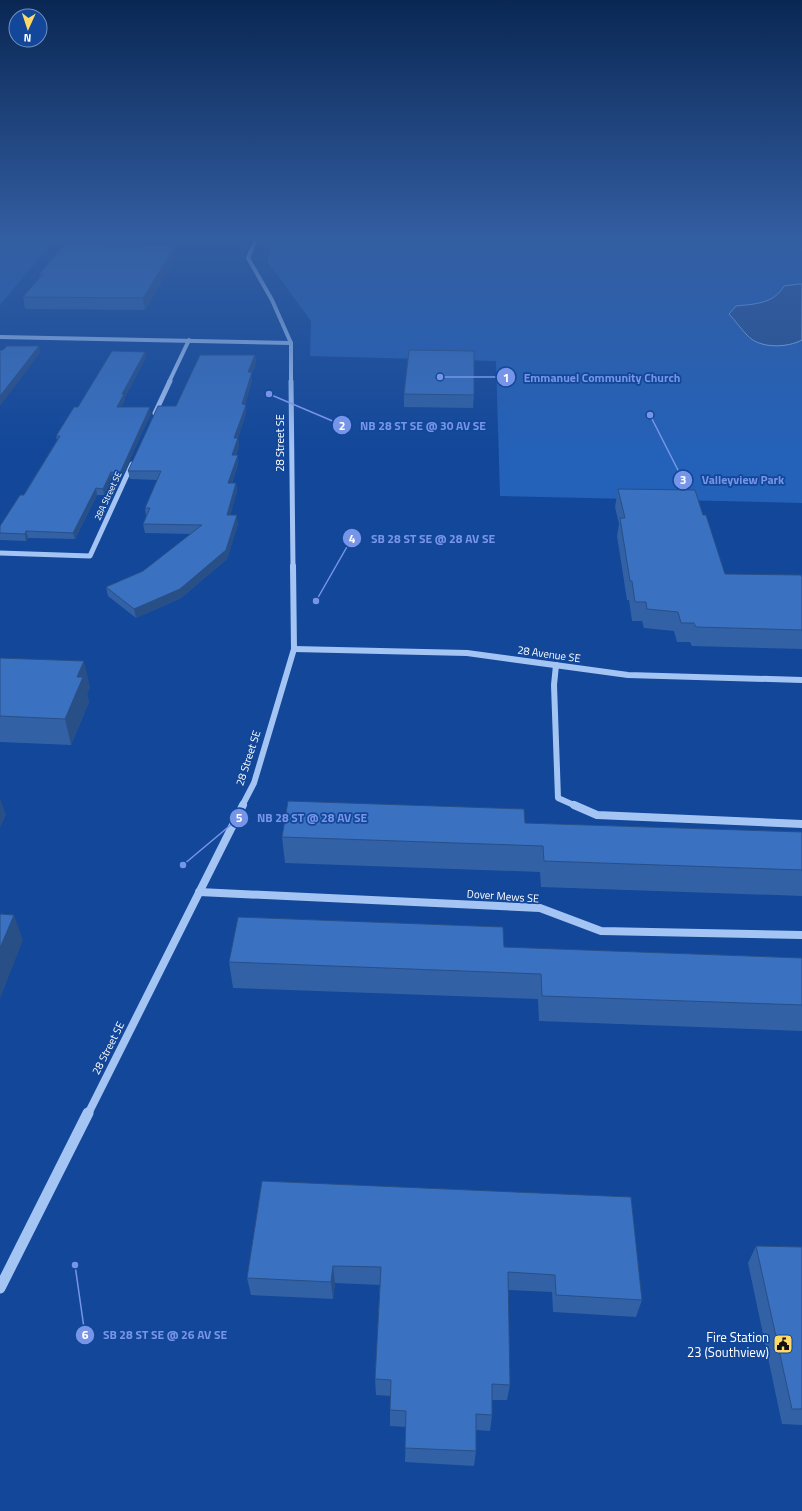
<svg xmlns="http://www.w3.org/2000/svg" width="802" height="1511" font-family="'Titillium Web',sans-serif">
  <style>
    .green { fill: #2461b8 }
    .water { fill: #29508d; stroke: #96bff7 }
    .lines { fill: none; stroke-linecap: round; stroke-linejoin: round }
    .minor-far4 { stroke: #a4c5f4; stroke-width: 4 }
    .minor-far3 { stroke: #a4c5f4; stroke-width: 5 }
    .minor-far2 { stroke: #a4c5f4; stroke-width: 6 }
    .minor-far1 { stroke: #a4c5f4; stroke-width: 8 }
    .minor { stroke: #a4c5f4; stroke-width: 11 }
    .wall { fill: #3261a6 }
    .shaded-wall { fill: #294f87 }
    .building { fill: #3a71c1; stroke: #294f87 }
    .labels { text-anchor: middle; stroke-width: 3.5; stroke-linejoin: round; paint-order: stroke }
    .far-street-label { font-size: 9px; fill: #fff; stroke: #124799 }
    .street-label { font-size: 11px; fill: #fff; stroke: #124799 }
    .near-poi-label { font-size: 13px; fill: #fff; stroke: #124799; text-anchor: end }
    .leader { fill: none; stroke: #7795e8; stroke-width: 1.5 }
    .callout-dot { fill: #7795e8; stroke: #124799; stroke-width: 1.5 }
    .mark-label { font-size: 12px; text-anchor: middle; font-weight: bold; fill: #fff }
    .callout-label { font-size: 12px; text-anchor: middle; font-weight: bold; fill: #7795e8; stroke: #124799; stroke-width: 3.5; stroke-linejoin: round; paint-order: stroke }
  </style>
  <rect width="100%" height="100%" fill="#124799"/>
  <g class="green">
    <path d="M0 239H238L235 246 52 243 0 305Z"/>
    <path d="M274 239H802V503L500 496 496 361 310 356 311 321 267 261Z"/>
  </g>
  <path class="water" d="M799 284H802V340C787 348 759 349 747 335 740 328 735 320 729 314L736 306C754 304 774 304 784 286Z"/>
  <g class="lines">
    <g class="minor-far4">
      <path d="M256 239 248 258 272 300 291 343V382"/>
      <path d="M0 337 291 343"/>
      <path d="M169 382 189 340"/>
    </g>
    <g class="minor-far3">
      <path d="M291 381 293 567"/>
      <path d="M155 413 170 381"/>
      <path d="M0 553 90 556 132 464"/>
    </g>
    <g class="minor-far2">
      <path d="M294 649 467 653 628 675 802 680"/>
      <path d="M556 665 554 685 558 798 576 806"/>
      <path d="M242 806 254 783 294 649 293 566"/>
    </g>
    <g class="minor-far1">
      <path d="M574 805 597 815 802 824"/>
      <path d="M199 892 540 908 601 931 802 935"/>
      <path d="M88 1114 243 805"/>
    </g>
    <path class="minor" d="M0 1288 88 1113"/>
  </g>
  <g class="wall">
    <path d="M146 239 147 244 176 245 177 255 145 310 25 309 23 297 40 277 39 274 99 242Z"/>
    <path d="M145 352 146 357 125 397V400L121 407 151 413 121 479H112L104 495H97L75 539 28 538 26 541 0 540V533L57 440 56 436 78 407Z"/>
    <path d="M255 355 256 363 252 373V380L245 405 246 413 238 438 239 447 236 455 238 464 232 483H236L237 491 230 515 238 524 227 559 181 598 136 618 108 596 106 587 143 571 191 534 145 533 143 524 146 516 145 508 157 480 130 479 128 471 176 406Z"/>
    <path d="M404 394 474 395 473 408 404 407Z"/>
    <path d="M618 489 703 515 725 574 802 577V649L692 646 690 642H677L674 631 644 628 642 621H632L629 600H627L617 536 619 524 615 507Z"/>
    <path d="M0 658 90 687 87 694 89 702 71 745 0 742Z"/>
    <path d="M525 823 802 832V896L541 887 540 872 285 863 282 837Z"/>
    <path d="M504 947 802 958V1031L539 1021 538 999 233 988 229 962Z"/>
    <path d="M262 1181 642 1300 636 1317 553 1312 552 1292 508 1290 510 1385 507 1400H492V1415L490 1431 476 1430V1451L474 1466 405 1462 406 1427 390 1426V1396L376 1395 375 1379 380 1285 335 1283 333 1299 251 1295 247 1278Z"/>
    <path d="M756 1246 802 1247V1425L782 1424 748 1263Z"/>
  </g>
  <g class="shaded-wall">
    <path d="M146 239 148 250 143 244Z"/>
    <path d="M176 245 177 255 145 310 143 298Z"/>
    <path d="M39 346 40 353 0 406V396Z"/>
    <path d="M145 352 146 357 125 397V400L118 413 117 407 122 394Z"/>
    <path d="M255 355 256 363 252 373V380L243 412 242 404 248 372Z"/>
    <path d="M246 405V413L236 444 238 438 239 447 233 464 232 455 234 438Z"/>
    <path d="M150 407 151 413 121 479 120 473Z"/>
    <path d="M238 455V464L229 491 228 483Z"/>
    <path d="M111 472 112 479 104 495 103 489Z"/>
    <path d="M236 483 237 491 228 524 227 515Z"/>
    <path d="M96 488 97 495 75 539 73 533Z"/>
    <path d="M237 515 238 524 227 559 181 598 136 618 134 609Z"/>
    <path d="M26 531 28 538 26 541 25 534Z"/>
    <path d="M84 661 90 687 87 694 89 702 71 745 65 719 77 677Z"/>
    <path d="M0 798 6 815 0 828Z"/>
    <path d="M14 915 23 940 0 999V948Z"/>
    <path d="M333 1266 335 1283 333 1299 331 1282Z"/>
  </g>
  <g class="building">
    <path d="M102 239H146L143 244 176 245 143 298 23 297 43 274H39L67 242H99Z"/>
    <path d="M7 346H39L0 396V350H3Z"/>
    <path d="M409 350 474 351V395L404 394Z"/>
    <path d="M112 351 145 352 122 394H124L117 407H150L120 473 111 472 103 489 96 488 73 533 26 531 25 534 0 533V526L20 495H24L60 436H56L74 407H78Z"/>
    <path d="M200 355H255L248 372H252L242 404 246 405 234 438H238L232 455H238L228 483H236L227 515H237L226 550 180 589 134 609 106 587 143 571 202 525 143 524 150 508H145L161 471H128L158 406H176Z"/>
    <path d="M618 489 695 490 703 515H706L725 574 801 575 802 577V630L696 627 694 623H681L678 612 647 609 646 602H635L632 581H630L620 518H625Z"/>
    <path d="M0 658 84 661 77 677H83L65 719 0 716Z"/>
    <path d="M288 801 524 809 525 823 802 832V870L544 861 543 846 282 837Z"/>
    <path d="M0 914 14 915 0 948Z"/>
    <path d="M238 917 503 927 504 947 802 958V1005L542 996 541 974 229 962Z"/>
    <path d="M262 1181 631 1197 642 1300 556 1295 555 1275 508 1272 510 1385 492 1384V1415L476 1414V1451L405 1448 406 1411 390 1410 391 1380 375 1379 381 1267 333 1266 331 1282 247 1278Z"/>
    <path d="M756 1246 802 1247V1409H792Z"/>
  </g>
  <linearGradient id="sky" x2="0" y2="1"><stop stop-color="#0a2754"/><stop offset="0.53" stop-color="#335ea2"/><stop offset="1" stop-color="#335ea2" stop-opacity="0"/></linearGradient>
  <rect width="802" height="450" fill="url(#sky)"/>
  <defs>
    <g id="civic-square" transform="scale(1)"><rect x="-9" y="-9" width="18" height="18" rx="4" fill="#ffd967" stroke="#124799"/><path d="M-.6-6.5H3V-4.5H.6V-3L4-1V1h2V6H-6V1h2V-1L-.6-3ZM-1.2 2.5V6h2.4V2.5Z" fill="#111"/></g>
  </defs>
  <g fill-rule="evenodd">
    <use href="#civic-square" x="783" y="1344"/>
  </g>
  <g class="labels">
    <g class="far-street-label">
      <text transform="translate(108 496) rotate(-65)" y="3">28A Street SE</text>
    </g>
    <g class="street-label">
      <text transform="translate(280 443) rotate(-90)" y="4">28 Street SE</text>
      <text transform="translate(549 654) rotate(8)" y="4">28 Avenue SE</text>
      <text transform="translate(248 758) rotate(-72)" y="4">28 Street SE</text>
      <text transform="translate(503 896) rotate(4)" y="4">Dover Mews SE</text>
      <text transform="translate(108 1048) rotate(-63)" y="4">28 Street SE</text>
    </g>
    <g class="near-poi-label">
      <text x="769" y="1342">Fire Station<tspan x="769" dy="15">23 (Southview)</tspan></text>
    </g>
  </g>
  <path class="leader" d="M440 377L506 377M269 394L342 425M650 415L683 480M316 601L352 538M183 865L239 818M75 1265L85 1335"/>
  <g class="callout-dot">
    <circle cx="440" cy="377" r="4"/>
    <circle cx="269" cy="394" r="4"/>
    <circle cx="650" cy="415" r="4"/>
    <circle cx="316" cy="601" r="4"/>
    <circle cx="183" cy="865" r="4"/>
    <circle cx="75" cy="1265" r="4"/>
    <circle cx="506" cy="377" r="10"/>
    <circle cx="342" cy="425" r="10"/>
    <circle cx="683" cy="480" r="10"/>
    <circle cx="352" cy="538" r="10"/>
    <circle cx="239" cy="818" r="10"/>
    <circle cx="85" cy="1335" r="10"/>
  </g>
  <g class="mark-label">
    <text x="506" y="382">1</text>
    <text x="342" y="430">2</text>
    <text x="683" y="484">3</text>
    <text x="352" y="543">4</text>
    <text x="239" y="822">5</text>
    <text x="85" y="1339">6</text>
  </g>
  <g class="callout-label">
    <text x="602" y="382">Emmanuel Community Church</text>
    <text x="423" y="430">NB 28 ST SE @ 30 AV SE</text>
    <text x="743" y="484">Valleyview Park</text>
    <text x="433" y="543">SB 28 ST SE @ 28 AV SE</text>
    <text x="312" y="822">NB 28 ST @ 28 AV SE</text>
    <text x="165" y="1339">SB 28 ST SE @ 26 AV SE</text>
  </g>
  <g transform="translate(28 28) rotate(183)"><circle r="19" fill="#124799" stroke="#7191c2"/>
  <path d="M0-3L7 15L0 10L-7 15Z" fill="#ffd967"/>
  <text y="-6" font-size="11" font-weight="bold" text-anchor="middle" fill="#ffffff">N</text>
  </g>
</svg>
